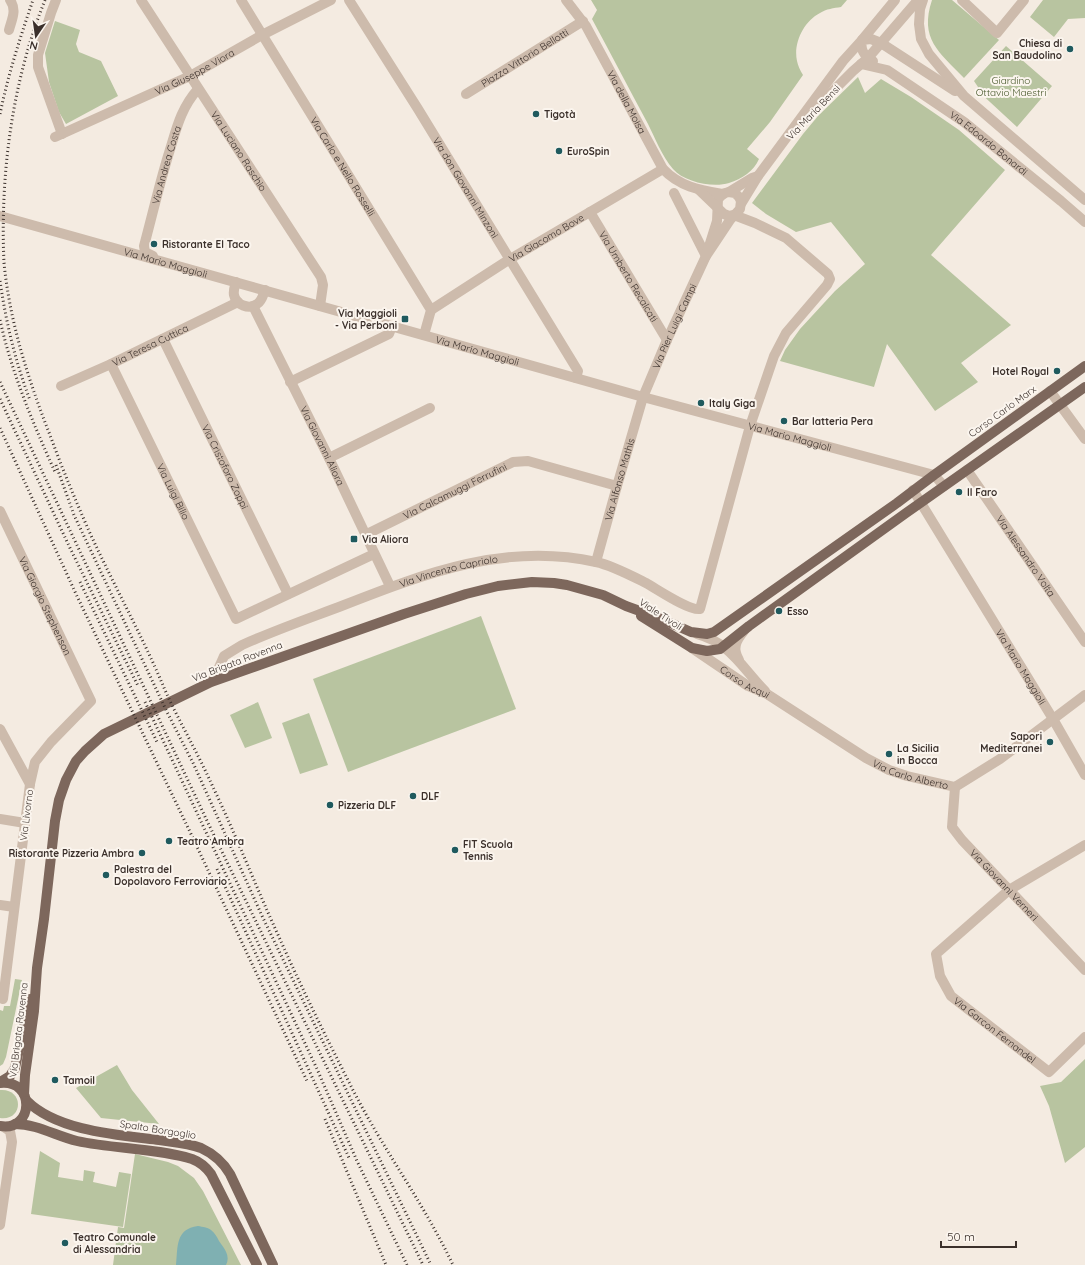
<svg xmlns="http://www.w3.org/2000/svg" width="1085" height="1265" font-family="Quicksand,sans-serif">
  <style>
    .green { fill: #b8c4a0 }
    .water { fill: #7fb0b2 }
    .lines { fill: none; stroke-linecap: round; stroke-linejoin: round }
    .minor { stroke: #cdbbac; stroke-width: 10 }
    .major { stroke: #7d675c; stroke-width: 10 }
    .rail { stroke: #3b302b; stroke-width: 3; stroke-dasharray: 1 3; stroke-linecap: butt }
    .poi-dot { fill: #1f5a5e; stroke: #fbf5ee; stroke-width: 1.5 }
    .labels { text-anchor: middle; stroke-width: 4; stroke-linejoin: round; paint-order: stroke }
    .poi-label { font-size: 10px; font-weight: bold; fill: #3b302b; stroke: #fbf5ee; text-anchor: start }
    .street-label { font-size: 10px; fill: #3b302b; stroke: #fbf5ee }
    .park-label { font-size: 10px; fill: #4a5a2e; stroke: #fbf5ee }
  </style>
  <rect width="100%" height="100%" fill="#f4ebe1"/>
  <g class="green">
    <path d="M591 0H847L841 7C834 8 826 9 820 13 804 21 793 43 797 61 798 66 800 70 803 75L770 122 747 149 759 159C754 171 742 179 729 183 713 188 684 182 673 169 662 156 655 138 648 124 629 89 611 54 592 19L597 10Z"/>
    <path d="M932 0H952L999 40 964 78C939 52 919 39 932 0Z"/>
    <path d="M1043 0H1085V18L1068 19 1054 37 1030 17Z"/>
    <path d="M55 21 80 30 76 44 79 52 101 61 118 96 66 124 59 112 49 82 45 53Z"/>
    <path d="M1006 46 1052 86 1017 127 977 90 978 87 974 81Z"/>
    <path d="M858 77 865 93 881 79 911 97 959 130 1005 170 931 255 1011 325 961 363 978 382 935 411 887 344 874 387 780 361 785 350 800 329 835 291 865 264 831 222 796 232 766 214 752 203 803 134 818 116Z"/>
    <path d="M481 616 516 709 348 772 313 679Z"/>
    <path d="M258 702 272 738 245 748 230 715Z"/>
    <path d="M309 713 328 765 300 774 282 723Z"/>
    <path d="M15 979 22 980 6 1057 3 1064 0 1066V1010L3 1011 4 1006H10Z"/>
    <path d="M1085 1059V1147L1065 1163 1049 1106 1040 1086 1061 1082Z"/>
    <path d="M117 1065 132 1090 159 1124 101 1118 76 1088Z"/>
    <path d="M0 1090C24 1088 24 1121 0 1118Z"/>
    <path d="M40 1151 60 1163 58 1177 83 1181 84 1170 95 1172 93 1182 116 1187 119 1172 131 1174 123 1227 31 1214Z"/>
    <path d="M135 1154 168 1162 178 1166 194 1178 203 1191 241 1265H113L118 1227 124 1228Z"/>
  </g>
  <path class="water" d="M198 1226C203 1227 207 1227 211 1230 215 1233 217 1237 219 1241 224 1248 231 1256 226 1265H176C178 1247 175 1229 198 1226Z"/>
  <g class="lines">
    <g class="minor">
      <path d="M56 0 51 13 38 55V67L62 134"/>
      <path id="s1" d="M141 0 321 277 323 285 320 306"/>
      <path id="s2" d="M241 0 431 310 424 335"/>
      <path id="s3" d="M349 0 418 109 578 371 576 378"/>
      <path id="s4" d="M566 0 586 26 663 169C680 187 700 190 723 194"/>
      <path d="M923 0 920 9 919 24 921 39 929 54 964 96 1085 200"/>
      <path d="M962 0 997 33 1024 0"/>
      <path d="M9 30C12 19 17 10 10 0"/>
      <path d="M873 61C864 56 860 50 862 40L871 39 881 43 955 91"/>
      <path id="s5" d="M861 64 887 70 964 122 1061 201 1085 222"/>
      <path id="s6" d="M466 94 583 21"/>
      <path d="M809 115 853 71 868 58 918 0"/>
      <path id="s7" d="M55 137 190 76 262 35 331 0"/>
      <path d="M729 192 752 178 758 176"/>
      <path d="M674 193 706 256"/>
      <path d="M741 204 758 176 843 61 862 40 895 0"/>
      <path id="s8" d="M590 212 667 340"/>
      <path id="s9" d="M0 216 643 397 934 475 944 486"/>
      <path id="s10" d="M153 256 145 252 144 246C152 216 159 186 168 156 176 131 180 109 198 89"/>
      <path d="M236 282C235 286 233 290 234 295 236 305 249 310 257 304 262 301 263 295 265 290"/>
      <path id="s11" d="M253 306 329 458 390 586"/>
      <path id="s12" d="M431 310 510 259 663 169"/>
      <path id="s13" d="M163 339 288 594"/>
      <path id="s14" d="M111 364 236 619 374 554"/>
      <path d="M290 382 389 334 392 326"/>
      <path id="s15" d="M61 386 111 364 238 302"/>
      <path d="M1050 391 1085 439"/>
      <path d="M329 458 430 408"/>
      <path id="s16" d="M967 470 1085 642"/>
      <path id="s17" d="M913 490 1053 719 1085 775"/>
      <path id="s18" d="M0 511 91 701 51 742 35 762 30 784 3 999 0 998"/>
      <path id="s19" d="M365 535 513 462 528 461 617 486"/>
      <path id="s20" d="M596 562 617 486 643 397 667 340 706 256 717 221 718 199 722 195 725 193 729 192 735 193 739 197 741 201 740 209 730 220 706 256"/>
      <path d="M697 634C707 637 717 641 725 648 740 660 751 677 765 691"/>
      <path id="s21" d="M692 648 748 686 767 694 866 758 889 770 907 776 955 787 1000 759 1085 695"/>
      <path d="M739 660C732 648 736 641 744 631"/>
      <path id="s22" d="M211 682 217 672 224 656 242 645C275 630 310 618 344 605 426 573 506 542 596 562 611 565 632 576 646 583 657 589 689 611 700 609L750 426 774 356 786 333 827 285 830 279 828 274 786 238 755 223 734 215 729 216 724 214 699 190"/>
      <path d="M0 729 30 784"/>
      <path id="s23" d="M955 787 952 827 962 840 1085 970"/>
      <path d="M0 819 25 823"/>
      <path id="s24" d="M1085 845 1009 890 936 954 940 976 951 996 1049 1072 1085 1037"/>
      <path d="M0 905 14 907"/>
      <path d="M0 1225 12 1142 10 1131 4 1127"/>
    </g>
    <g class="major">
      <path d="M641 616 692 648 707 651 720 649 749 626 906 513 1085 387"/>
      <path d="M0 1082 10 1076 15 1068 30 999"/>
      <path d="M0 1083C36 1079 34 1132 0 1126"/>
      <path d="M24 1094 25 1075 34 1011 37 968 44 919 55 821 59 800 66 780 76 761 85 751 104 734 211 682 404 614 466 594 498 586 532 582 554 583 567 585 603 595 626 606 659 618 691 632 707 634 714 632 897 503 934 475 1085 366"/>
      <path d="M27 1101C57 1131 118 1135 159 1140 173 1142 188 1143 201 1148 214 1154 223 1162 230 1174L273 1265"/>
      <path d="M15 1124C37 1124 56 1136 77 1141 114 1149 156 1148 192 1159 200 1162 206 1167 211 1174L257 1265"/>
    </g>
    <g class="rail">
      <path d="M45 0C12 82 0 174 4 263 10 323 28 379 50 435 62 468 75 499 89 531 110 577 134 621 155 667 160 678 164 688 169 699 183 728 199 756 212 785 236 835 256 887 279 937 302 989 328 1041 354 1092 374 1131 398 1167 420 1204 432 1224 443 1244 453 1265"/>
      <path d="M0 114C8 75 20 38 33 0"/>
      <path d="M0 281C6 322 15 361 30 400"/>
      <path d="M0 320C12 374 33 423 55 472"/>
      <path d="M0 382 209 825 423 1265"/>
      <path d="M0 399 70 548 138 686"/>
      <path d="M0 428 76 594 191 834 307 1081"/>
      <path d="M56 465 74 515 167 712 194 765 263 918 431 1265"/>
      <path d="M80 582 158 744"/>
      <path d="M145 702 317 1069 357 1161 407 1265"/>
      <path d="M217 869 350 1160"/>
      <path d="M325 1119 386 1265"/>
    </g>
  </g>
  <g class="poi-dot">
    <circle cx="1070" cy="49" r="4"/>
    <circle cx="536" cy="114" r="4"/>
    <circle cx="559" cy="151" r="4"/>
    <circle cx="154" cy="244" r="4"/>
    <rect x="401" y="315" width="8" height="8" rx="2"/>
    <circle cx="1057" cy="371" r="4"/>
    <circle cx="701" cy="403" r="4"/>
    <circle cx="784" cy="421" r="4"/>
    <circle cx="959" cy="492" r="4"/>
    <rect x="350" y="535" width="8" height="8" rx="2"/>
    <circle cx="779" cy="611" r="4"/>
    <circle cx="1050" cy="742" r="4"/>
    <circle cx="889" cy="754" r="4"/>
    <circle cx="413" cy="796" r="4"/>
    <circle cx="330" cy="805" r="4"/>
    <circle cx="169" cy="841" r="4"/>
    <circle cx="455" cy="850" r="4"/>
    <circle cx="142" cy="853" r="4"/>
    <circle cx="106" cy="875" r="4"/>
    <circle cx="55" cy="1080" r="4"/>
    <circle cx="65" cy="1243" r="4"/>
  </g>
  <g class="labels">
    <g class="poi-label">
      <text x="1062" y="47" text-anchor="end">Chiesa di<tspan x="1062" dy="12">San Baudolino</tspan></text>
      <text x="544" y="118">Tigotà</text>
      <text x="567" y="155">EuroSpin</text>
      <text x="162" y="248">Ristorante El Taco</text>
      <text x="397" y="317" text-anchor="end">Via Maggioli<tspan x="397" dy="12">- Via Perboni</tspan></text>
      <text x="1049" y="375" text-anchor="end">Hotel Royal</text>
      <text x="709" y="407">Italy Giga</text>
      <text x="792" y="425">Bar latteria Pera</text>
      <text x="967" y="496">Il Faro</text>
      <text x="362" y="543">Via Aliora</text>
      <text x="787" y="615">Esso</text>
      <text x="1042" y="740" text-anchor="end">Sapori<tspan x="1042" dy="12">Mediterranei</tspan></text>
      <text x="897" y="752">La Sicilia<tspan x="897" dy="12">in Bocca</tspan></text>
      <text x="421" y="800">DLF</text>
      <text x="338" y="809">Pizzeria DLF</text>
      <text x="177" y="845">Teatro Ambra</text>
      <text x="463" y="848">FIT Scuola<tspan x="463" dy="12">Tennis</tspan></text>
      <text x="134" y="857" text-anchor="end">Ristorante Pizzeria Ambra</text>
      <text x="114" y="873">Palestra del<tspan x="114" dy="12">Dopolavoro Ferroviario</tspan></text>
      <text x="63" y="1084">Tamoil</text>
      <text x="73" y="1241">Teatro Comunale<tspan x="73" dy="12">di Alessandria</tspan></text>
    </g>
    <g class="street-label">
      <text dy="4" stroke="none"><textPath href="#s6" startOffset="69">Piazza Vittorio Bellotti</textPath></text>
      <text dy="4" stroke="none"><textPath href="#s7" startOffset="154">Via Giuseppe Viora</textPath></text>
      <text dy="4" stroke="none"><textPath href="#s4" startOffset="119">Via della Moisa</textPath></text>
      <text transform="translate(813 112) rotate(-46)" y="4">Via Maria Bensi</text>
      <text dy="4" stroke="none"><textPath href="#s5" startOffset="152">Via Edoardo Bonardi</textPath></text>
      <text dy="4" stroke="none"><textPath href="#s1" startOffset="180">Via Luciano Raschio</textPath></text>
      <text dy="4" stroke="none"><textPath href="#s10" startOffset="99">Via Andrea Costa</textPath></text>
      <text dy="4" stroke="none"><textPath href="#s2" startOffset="195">Via Carlo e Nello Rosselli</textPath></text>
      <text dy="4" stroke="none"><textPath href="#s3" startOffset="221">Via don Giovanni Minzoni</textPath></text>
      <text dy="4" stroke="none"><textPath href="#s12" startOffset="136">Via Giacomo Bove</textPath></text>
      <text dy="4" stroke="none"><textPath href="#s9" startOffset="172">Via Mario Maggioli</textPath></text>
      <text dy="4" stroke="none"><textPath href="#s8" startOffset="75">Via Umberto Recalcati</textPath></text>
      <text dy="4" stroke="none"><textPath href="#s20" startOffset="249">Via Pier Luigi Campi</textPath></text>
      <text dy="4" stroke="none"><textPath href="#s15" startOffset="98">Via Teresa Cuttica</textPath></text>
      <text dy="4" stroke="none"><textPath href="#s9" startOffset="496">Via Mario Maggioli</textPath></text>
      <text transform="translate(1002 411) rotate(-36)" y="4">Corso Carlo Marx</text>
      <text dy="4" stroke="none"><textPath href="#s9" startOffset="820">Via Mario Maggioli</textPath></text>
      <text dy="4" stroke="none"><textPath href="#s11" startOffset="156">Via Giovanni Aliora</textPath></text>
      <text dy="4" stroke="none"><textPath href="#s13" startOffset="142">Via Cristoforo Zoppi</textPath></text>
      <text dy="4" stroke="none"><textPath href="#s20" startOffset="86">Via Alfonso Mathis</textPath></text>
      <text dy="4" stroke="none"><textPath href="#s14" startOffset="142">Via Luigi Bilio</textPath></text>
      <text dy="4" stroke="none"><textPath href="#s19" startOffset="100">Via Calcamuggi Ferrufini</textPath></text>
      <text dy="4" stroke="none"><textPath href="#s16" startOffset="104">Via Alessandro Volta</textPath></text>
      <text dy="4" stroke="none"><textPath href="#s22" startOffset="270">Via Vincenzo Capriolo</textPath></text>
      <text dy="4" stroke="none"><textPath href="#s18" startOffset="105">Via Giorgio Stephenson</textPath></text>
      <text transform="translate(661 614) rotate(33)" y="4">Viale Tivoli</text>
      <text transform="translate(237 661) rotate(-21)" y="4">Via Brigata Ravenna</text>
      <text dy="4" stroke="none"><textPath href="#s17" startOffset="207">Via Mario Maggioli</textPath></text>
      <text dy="4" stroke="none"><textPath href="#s21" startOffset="63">Corso Acqui</textPath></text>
      <text dy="4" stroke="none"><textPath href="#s21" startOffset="254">Via Carlo Alberto</textPath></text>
      <text transform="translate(26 815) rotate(-83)" y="4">Via Livorno</text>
      <text dy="4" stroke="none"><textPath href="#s23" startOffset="118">Via Giovanni Verneri</textPath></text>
      <text transform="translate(18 1030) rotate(-83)" y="4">Via Brigata Ravenna</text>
      <text dy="4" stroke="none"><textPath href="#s24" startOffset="286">Via Garcon Fernandel</textPath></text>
      <text transform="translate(158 1129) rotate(9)" y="4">Spalto Borgoglio</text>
    </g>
    <g class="park-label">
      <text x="1011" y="84">Giardino<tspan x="1011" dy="12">Ottavio Maestri</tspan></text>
    </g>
  </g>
  <g transform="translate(36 36) rotate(193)" stroke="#fbf5ee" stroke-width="3" paint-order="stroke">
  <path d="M0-3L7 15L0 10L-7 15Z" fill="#3b302b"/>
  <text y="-6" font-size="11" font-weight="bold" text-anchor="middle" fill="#3b302b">N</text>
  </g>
  <path d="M941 1241v6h75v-6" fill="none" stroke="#3b302b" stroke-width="2"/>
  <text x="947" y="1241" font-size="12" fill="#3b302b" stroke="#fbf5ee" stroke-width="3" paint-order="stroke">50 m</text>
</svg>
